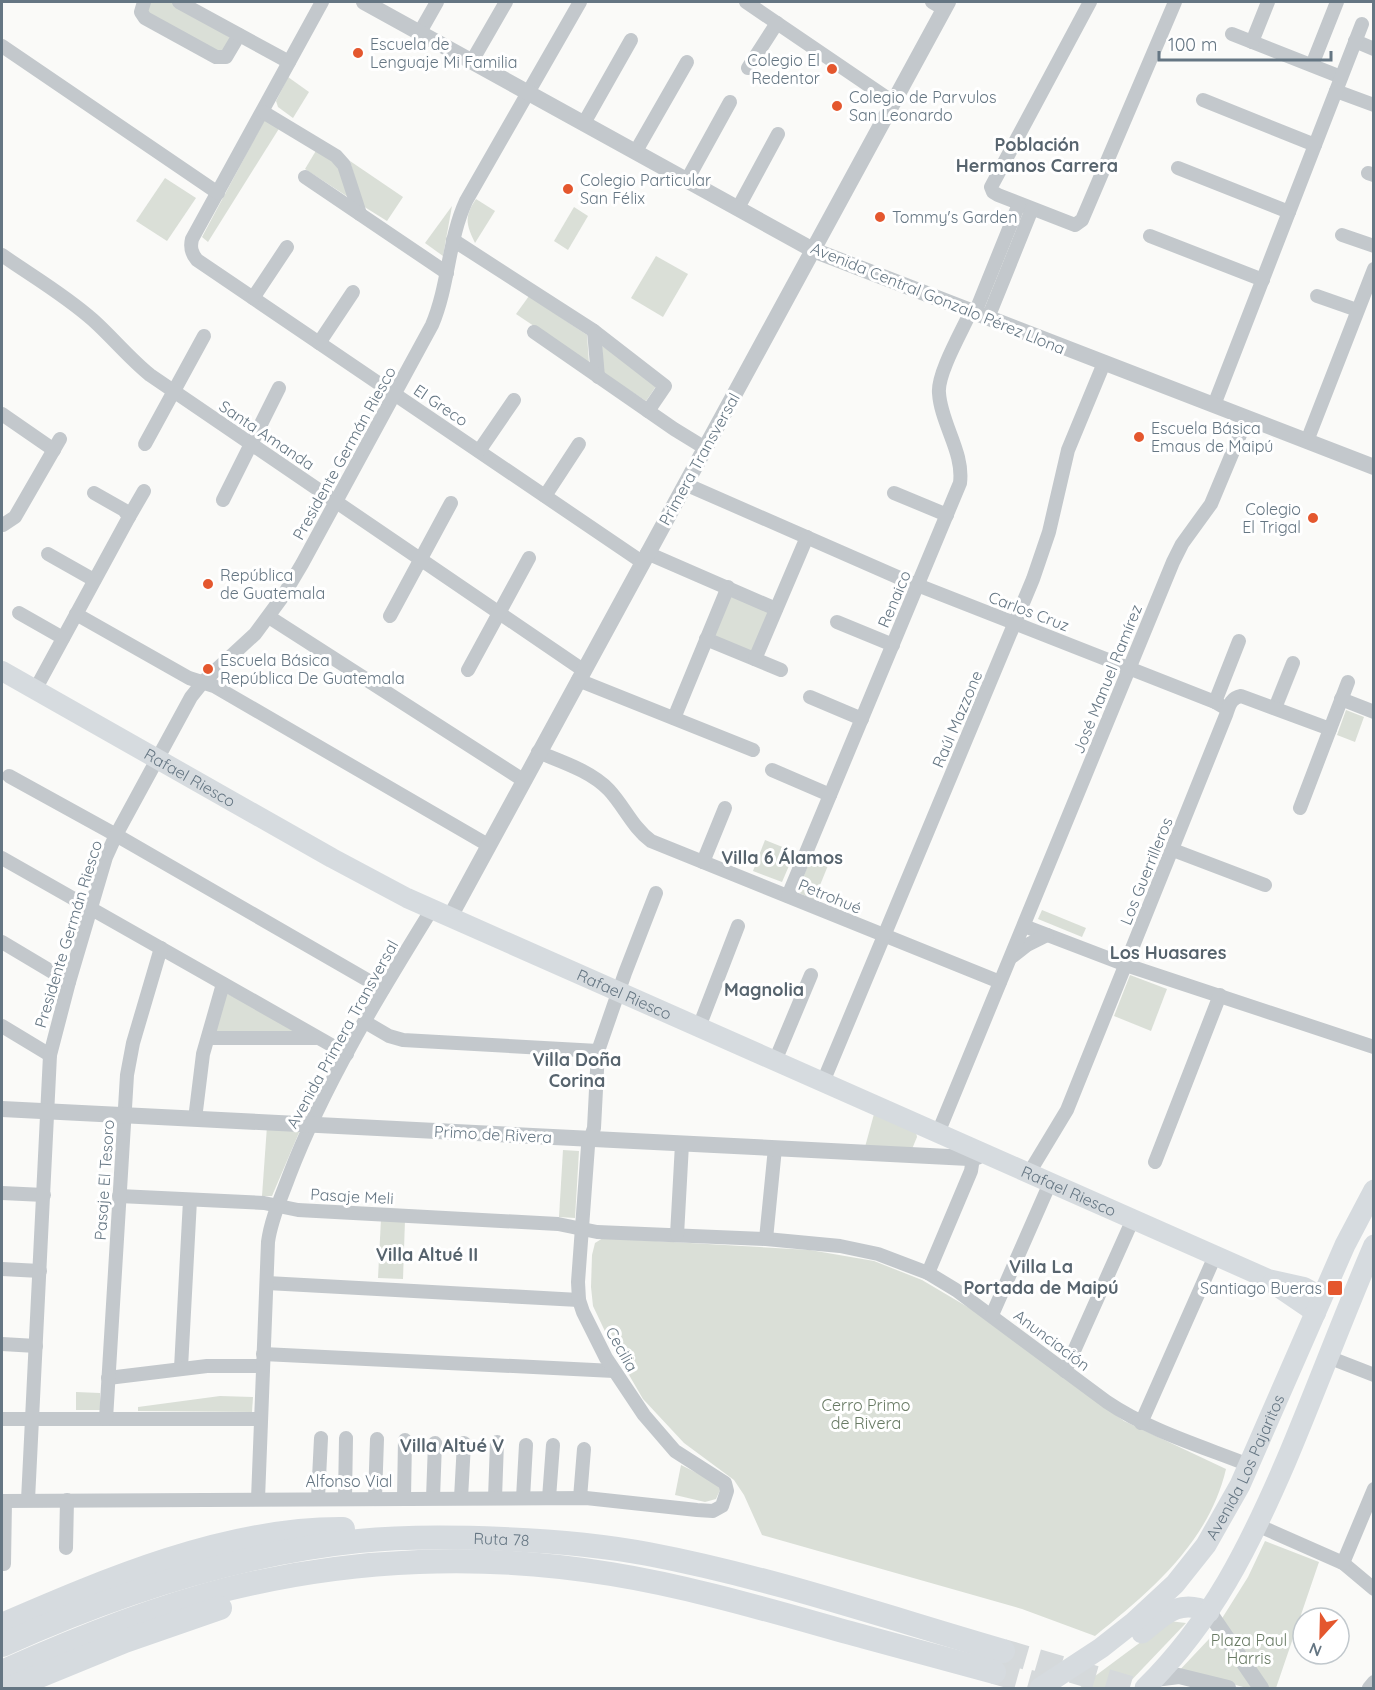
<svg xmlns="http://www.w3.org/2000/svg" width="1375" height="1690" font-family="Quicksand,sans-serif">
  <style>
    .green { fill: #dadfd7 }
    .lines { fill: none; stroke-linecap: round; stroke-linejoin: round }
    .motorway-tunnel { stroke: #d5d9db; stroke-width: 24; stroke-dasharray: 24 12; stroke-linecap: butt }
    .minor { stroke: #c3c8cc; stroke-width: 14 }
    .tertiary { stroke: #c3c8cc; stroke-width: 16 }
    .secondary { stroke: #d6dbdf; stroke-width: 20 }
    .primary { stroke: #d6dbdf; stroke-width: 21 }
    .motorway { stroke: #d6dbdf; stroke-width: 24 }
    .poi-dot { fill: #e4572e; stroke: #fff; stroke-width: 2 }
    .labels { text-anchor: middle; stroke-width: 6; stroke-linejoin: round; paint-order: stroke }
    .poi-label { font-size: 16px; fill: #657683; stroke: #fff; text-anchor: start }
    .street-label { font-size: 16px; fill: #657683; stroke: #fff }
    .park-label { font-size: 16px; fill: #687a64; stroke: #fff }
    .neighbourhood-label { font-size: 18px; font-weight: bold; fill: #57646e; stroke: #fff }
  </style>
  <rect width="100%" height="100%" fill="#fafaf8"/>
  <g class="green">
    <path d="M149 2H174L232 39 225 51 215 53 147 15Z"/>
    <path d="M288 77 309 92 293 118 278 107 276 101Z"/>
    <path d="M268 119 280 127 208 242 202 237 264 121Z"/>
    <path d="M317 149 337 161 348 197 305 169Z"/>
    <path d="M350 161 403 197 387 221 363 206Z"/>
    <path d="M165 178 196 198 167 241 136 221Z"/>
    <path d="M476 199 495 211 475 243C466 224 464 217 476 199Z"/>
    <path d="M452 206 443 256 425 243Z"/>
    <path d="M574 207 588 216 568 250 554 241Z"/>
    <path d="M656 256 688 274 663 317 631 298Z"/>
    <path d="M529 296 587 335 589 363 516 314Z"/>
    <path d="M602 346 659 382 646 401 603 373Z"/>
    <path d="M729 592 770 609 752 654 710 637Z"/>
    <path d="M1346 710 1364 717 1355 742 1337 735Z"/>
    <path d="M765 840 795 852 782 882 753 871Z"/>
    <path d="M812 856 829 863 814 900 797 892Z"/>
    <path d="M1042 910 1086 928 1082 937 1038 919Z"/>
    <path d="M1130 975 1167 989 1151 1031 1114 1016Z"/>
    <path d="M224 992 305 1034 214 1033Z"/>
    <path d="M874 1114 916 1132 917 1137 912 1149 865 1147Z"/>
    <path d="M267 1126 301 1128 272 1196H262Z"/>
    <path d="M563 1150 579 1151 575 1218 559 1217Z"/>
    <path d="M381 1219 405 1220 403 1279 378 1278Z"/>
    <path d="M603 1238 810 1250 874 1261 922 1280 971 1309 1124 1421 1226 1469C1209 1542 1151 1591 1095 1636L1022 1609 762 1535 744 1495 734 1480 684 1443 643 1399 611 1344 593 1306 591 1287 592 1255 595 1243Z"/>
    <path d="M76 1392 100 1393V1410H76Z"/>
    <path d="M220 1396 253 1397 252 1412 138 1411V1407Z"/>
    <path d="M681 1465 717 1483 720 1490 716 1499 705 1502 675 1495Z"/>
    <path d="M1265 1541 1319 1562 1276 1688H1247L1202 1676 1176 1674 1209 1639 1248 1577Z"/>
    <path d="M1169 1621 1186 1623 1124 1688H1079Z"/>
  </g>
  <g class="lines">
    <g class="motorway-tunnel">
      <path d="M1003 1651 1131 1688"/>
      <path d="M994 1672 1052 1688"/>
    </g>
    <g class="minor">
      <path d="M144 2 141 12 145 18 216 57H226L239 35"/>
      <path d="M179 2 289 62"/>
      <path d="M322 2 192 239C190 247 191 253 197 260L642 562"/>
      <path d="M746 2 893 102"/>
      <path d="M932 2 944 9"/>
      <path d="M1090 2 991 187 993 192 998 195 1075 225 1082 220 1175 2"/>
      <path d="M420 32 437 2"/>
      <path d="M1232 34 1341 77"/>
      <path d="M1355 41 1374 49"/>
      <path d="M1252 42 1268 2"/>
      <path d="M2 46 218 193"/>
      <path d="M472 61 506 2"/>
      <path d="M1312 65 1337 2"/>
      <path d="M748 68 777 23"/>
      <path d="M1336 91 1374 105"/>
      <path d="M1203 100 1315 145"/>
      <path d="M263 112 336 156 344 165 360 214"/>
      <path d="M584 123 631 40"/>
      <path d="M636 151 687 62"/>
      <path d="M1178 168 1289 212"/>
      <path d="M1368 173 1374 175"/>
      <path d="M305 177 447 273"/>
      <path d="M687 180 730 102"/>
      <path d="M738 208 778 134"/>
      <path d="M1342 235 1374 246"/>
      <path d="M1150 236 1263 280"/>
      <path d="M453 240 594 331 665 386 648 411"/>
      <path d="M2 255C32 276 65 295 93 320 113 338 129 358 150 375L583 670"/>
      <path d="M1317 296 1357 310"/>
      <path d="M253 298 287 247"/>
      <path d="M975 313 1019 204"/>
      <path d="M988 318 1032 209"/>
      <path d="M594 331 598 377"/>
      <path d="M534 332 674 429 705 448"/>
      <path d="M319 343 353 292"/>
      <path d="M1214 405 1362 24"/>
      <path d="M2 414 54 450"/>
      <path d="M1307 441 1374 269"/>
      <path d="M145 444 204 336"/>
      <path d="M479 451 514 400"/>
      <path d="M685 484 902 579 1215 702 1227 709"/>
      <path d="M894 493 947 515"/>
      <path d="M545 496 579 444"/>
      <path d="M223 500 279 388"/>
      <path d="M129 517 144 491"/>
      <path d="M3 525 15 517 60 439"/>
      <path d="M647 553 776 609"/>
      <path d="M48 554 94 580"/>
      <path d="M19 613 63 638"/>
      <path d="M76 614 189 678 214 686 488 845"/>
      <path d="M390 616 451 503"/>
      <path d="M269 617 523 780"/>
      <path d="M837 622 893 645"/>
      <path d="M706 639 781 670"/>
      <path d="M755 659 807 537"/>
      <path d="M468 670 529 558"/>
      <path d="M578 680 753 750"/>
      <path d="M35 690 129 517 124 510 94 493"/>
      <path d="M810 697 862 719"/>
      <path d="M1341 699 1374 712"/>
      <path d="M1215 702 1239 641"/>
      <path d="M1275 708 1293 663"/>
      <path d="M674 718 728 587"/>
      <path d="M538 752C562 762 591 771 609 790 624 806 633 828 651 841L1000 982"/>
      <path d="M772 770 830 795"/>
      <path d="M9 776 116 835 383 989"/>
      <path d="M1300 808 1348 682"/>
      <path d="M1173 850 1265 885"/>
      <path d="M2 858 347 1054"/>
      <path d="M703 862 725 808"/>
      <path d="M788 896 960 483C964 452 941 424 939 393 937 374 962 331 971 311"/>
      <path d="M1024 926 1126 965 1374 1047"/>
      <path d="M2 942 69 982"/>
      <path d="M1013 956 1027 945 1047 935"/>
      <path d="M365 1022 389 1036 403 1040 598 1051"/>
      <path d="M2 1026 50 1055"/>
      <path d="M699 1027 738 926"/>
      <path d="M208 1038H316"/>
      <path d="M775 1061 811 975"/>
      <path d="M823 1082 1033 579 1049 532 1068 450 1104 363"/>
      <path d="M195 1119 203 1054 223 984"/>
      <path d="M938 1133 1173 562 1182 544 1211 504 1247 418"/>
      <path d="M1155 1162 1220 995"/>
      <path d="M1029 1173 1067 1110 1226 715C1229 707 1230 698 1241 696L1330 729"/>
      <path d="M2 1193 44 1195"/>
      <path d="M119 1196 264 1203 298 1210 558 1224 597 1232 766 1239 840 1246 878 1254 928 1273 956 1290 1107 1402C1150 1431 1201 1446 1249 1465"/>
      <path d="M677 1235 682 1144"/>
      <path d="M766 1239 775 1148"/>
      <path d="M2 1269 40 1271"/>
      <path d="M928 1273 971 1171 973 1158"/>
      <path d="M267 1283 579 1300"/>
      <path d="M992 1315 1050 1183"/>
      <path d="M2 1344 36 1346"/>
      <path d="M263 1354 614 1371"/>
      <path d="M1328 1357 1374 1375"/>
      <path d="M181 1368 190 1200"/>
      <path d="M1065 1371 1133 1219"/>
      <path d="M108 1378 207 1366H262"/>
      <path d="M2 1419H260"/>
      <path d="M106 1419 127 1075 133 1043 161 948"/>
      <path d="M1141 1423 1215 1256"/>
      <path d="M318 1498 321 1438"/>
      <path d="M345 1498 346 1438"/>
      <path d="M375 1498 377 1439"/>
      <path d="M404 1498 405 1440"/>
      <path d="M433 1498 435 1443"/>
      <path d="M461 1498 464 1443"/>
      <path d="M495 1498 497 1442"/>
      <path d="M523 1498 526 1445"/>
      <path d="M549 1498 553 1445"/>
      <path d="M580 1498 584 1449"/>
      <path d="M258 1499 268 1242C271 1219 281 1198 289 1176 325 1082 379 995 432 909"/>
      <path d="M28 1500 50 1055 69 982 106 857 116 835 191 697 203 682 255 634 283 596 302 564 432 325C449 285 448 240 466 201L580 2"/>
      <path d="M2 1501 586 1498 697 1510 713 1511 722 1506 727 1491 725 1483 675 1451 644 1415 606 1358 583 1312 579 1300 578 1282 588 1146 594 1128 598 1051 625 973 656 893"/>
      <path d="M1257 1525 1343 1563 1374 1589"/>
      <path d="M66 1548 67 1500"/>
      <path d="M1343 1563 1374 1489"/>
      <path d="M4 1564 5 1501"/>
      <path d="M1369 1688 1374 1682"/>
    </g>
    <g class="tertiary">
      <path d="M364 2 813 250 1374 467"/>
      <path d="M450 917 948 2"/>
      <path d="M2 1109 969 1158 977 1157 983 1153"/>
      <path d="M1209 1612 1261 1688"/>
      <path d="M1155 1679 1179 1676 1228 1688"/>
    </g>
    <g class="secondary">
      <path id="s1" d="M2 671 332 858 407 898 1268 1279 1304 1287 1322 1297"/>
      <path d="M1272 1283 1316 1313"/>
    </g>
    <g class="primary">
      <path d="M1142 1633C1164 1615 1179 1598 1209 1612"/>
      <path id="s2" d="M1040 1688 1101 1648 1134 1622 1175 1584 1206 1545 1240 1485 1345 1245 1374 1190"/>
      <path d="M1145 1688C1212 1622 1249 1547 1286 1461 1316 1390 1343 1317 1374 1245"/>
    </g>
    <g class="motorway">
      <path d="M2 1625C106 1580 227 1528 343 1529"/>
      <path id="s3" d="M2 1645C115 1594 234 1554 359 1541 407 1536 455 1537 504 1539 552 1541 601 1545 648 1554 769 1577 886 1617 1003 1651"/>
      <path d="M2 1672C75 1639 150 1609 228 1589 353 1558 484 1553 611 1574 697 1588 781 1614 865 1637 908 1649 951 1660 994 1672"/>
      <path d="M10 1688 125 1641 220 1608"/>
    </g>
  </g>
  <g class="poi-dot">
    <circle cx="358" cy="53" r="6"/>
    <circle cx="832" cy="69" r="6"/>
    <circle cx="837" cy="106" r="6"/>
    <circle cx="568" cy="189" r="6"/>
    <circle cx="880" cy="217" r="6"/>
    <circle cx="1139" cy="437" r="6"/>
    <circle cx="1313" cy="518" r="6"/>
    <circle cx="208" cy="584" r="6"/>
    <circle cx="208" cy="669" r="6"/>
    <rect x="1327" y="1280" width="16" height="16" rx="3"/>
  </g>
  <g class="labels">
    <g class="poi-label">
      <text x="370" y="50">Escuela de<tspan x="370" dy="18">Lenguaje Mi Familia</tspan></text>
      <text x="820" y="66" text-anchor="end">Colegio El<tspan x="820" dy="18">Redentor</tspan></text>
      <text x="849" y="103">Colegio de Parvulos<tspan x="849" dy="18">San Leonardo</tspan></text>
      <text x="580" y="186">Colegio Particular<tspan x="580" dy="18">San Félix</tspan></text>
      <text x="892" y="223">Tommy's Garden</text>
      <text x="1151" y="434">Escuela Básica<tspan x="1151" dy="18">Emaus de Maipú</tspan></text>
      <text x="1301" y="515" text-anchor="end">Colegio<tspan x="1301" dy="18">El Trigal</tspan></text>
      <text x="220" y="581">República<tspan x="220" dy="18">de Guatemala</tspan></text>
      <text x="220" y="666">Escuela Básica<tspan x="220" dy="18">República De Guatemala</tspan></text>
      <text x="1322" y="1294" text-anchor="end">Santiago Bueras</text>
    </g>
    <g class="street-label">
      <text transform="translate(938 298) rotate(22)" y="6">Avenida Central Gonzalo Pérez Llona</text>
      <text transform="translate(441 405) rotate(34)" y="6">El Greco</text>
      <text transform="translate(267 435) rotate(34)" y="6">Santa Amanda</text>
      <text transform="translate(344 453) rotate(-61)" y="6">Presidente Germán Riesco</text>
      <text transform="translate(699 459) rotate(-61)" y="6">Primera Transversal</text>
      <text transform="translate(894 599) rotate(-67)" y="6">Renaico</text>
      <text transform="translate(1029 611) rotate(21)" y="6">Carlos Cruz</text>
      <text transform="translate(1107 679) rotate(-68)" y="6">José Manuel Ramírez</text>
      <text transform="translate(957 719) rotate(-67)" y="6">Raúl Mazzone</text>
      <text dy="6" stroke="none"><textPath href="#s1" startOffset="216">Rafael Riesco</textPath></text>
      <text transform="translate(1146 871) rotate(-68)" y="6">Los Guerrilleros</text>
      <text transform="translate(830 896) rotate(22)" y="6">Petrohué</text>
      <text transform="translate(68 934) rotate(-73)" y="6">Presidente Germán Riesco</text>
      <text dy="6" stroke="none"><textPath href="#s1" startOffset="702">Rafael Riesco</textPath></text>
      <text transform="translate(342 1034) rotate(-61)" y="6">Avenida Primera Transversal</text>
      <text transform="translate(493 1134) rotate(3)" y="6">Primo de Rivera</text>
      <text transform="translate(104 1180) rotate(-86)" y="6">Pasaje El Tesoro</text>
      <text dy="6" stroke="none"><textPath href="#s1" startOffset="1188">Rafael Riesco</textPath></text>
      <text transform="translate(352 1196) rotate(3)" y="6">Pasaje Meli</text>
      <text transform="translate(1052 1340) rotate(37)" y="6">Anunciación</text>
      <text transform="translate(622 1349) rotate(61)" y="6">Cecilia</text>
      <text dy="6" stroke="none"><textPath href="#s2" startOffset="308">Avenida Los Pajaritos</textPath></text>
      <text x="349" y="1487">Alfonso Vial</text>
      <text dy="6" stroke="none"><textPath href="#s3" startOffset="516">Ruta 78</textPath></text>
    </g>
    <g class="park-label">
      <text x="866" y="1411">Cerro Primo<tspan x="866" dy="18">de Rivera</tspan></text>
      <text x="1249" y="1646">Plaza Paul<tspan x="1249" dy="18">Harris</tspan></text>
    </g>
    <g class="neighbourhood-label">
      <text x="1037" y="151">Población<tspan x="1037" dy="21">Hermanos Carrera</tspan></text>
      <text x="782" y="864">Villa 6 Álamos</text>
      <text x="1168" y="959">Los Huasares</text>
      <text x="764" y="996">Magnolia</text>
      <text x="577" y="1066">Villa Doña<tspan x="577" dy="21">Corina</tspan></text>
      <text x="427" y="1261">Villa Altué II</text>
      <text x="1041" y="1273">Villa La<tspan x="1041" dy="21">Portada de Maipú</tspan></text>
      <text x="452" y="1452">Villa Altué V</text>
    </g>
  </g>
  <rect width="1375" height="1690" fill="none" stroke="#657683" stroke-width="6"/>
  <g transform="translate(1321 1636) rotate(202)"><circle r="28" fill="#ffffff" stroke="#c1c8cd" stroke-width="1.5"/>
  <path d="M0-4.5L10 22L0 15L-10 22Z" fill="#e4572e"/>
  <text y="-9" font-size="16" font-weight="bold" text-anchor="middle" fill="#657683">N</text>
  </g>
  <path d="M1159 51v9h172v-9" fill="none" stroke="#657683" stroke-width="3"/>
  <text x="1168" y="51" font-size="18" fill="#657683" stroke="#ffffff" stroke-width="4.5" paint-order="stroke">100 m</text>
</svg>
